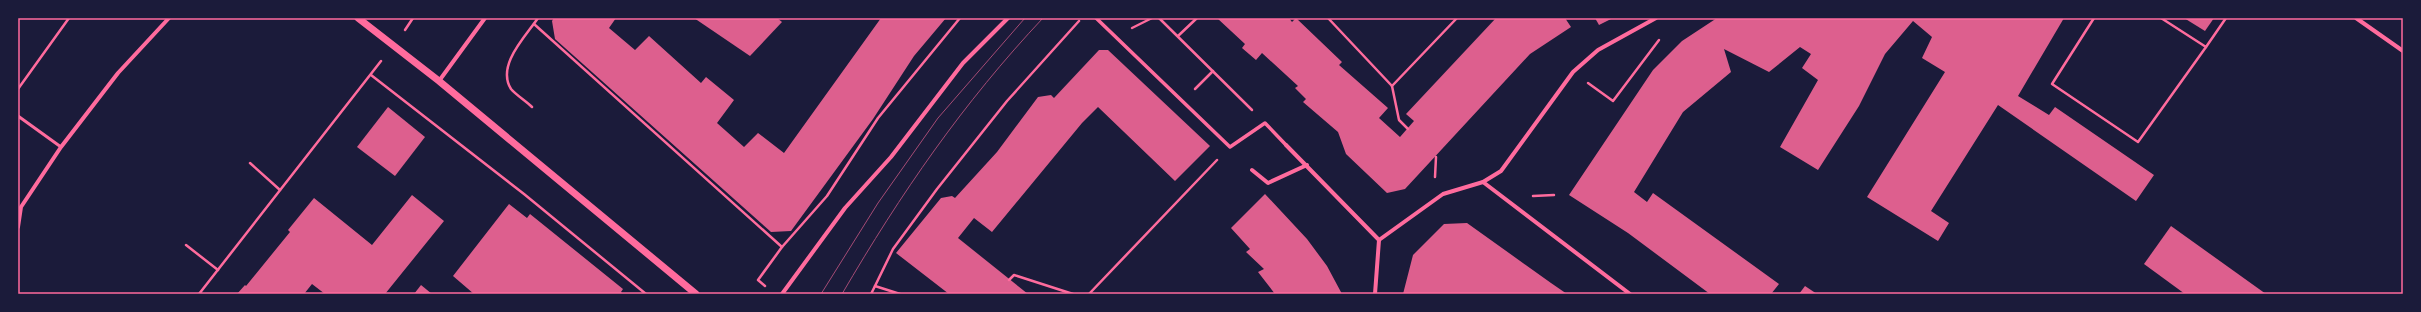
<svg xmlns="http://www.w3.org/2000/svg" width="2421" height="312" font-family="'Alegreya Sans',sans-serif">
  <style>
    .building { fill: #dd5f8e }
    .lines { fill: none; stroke-linecap: round; stroke-linejoin: round }
    .path { stroke: #ff6b9d; stroke-width: 2.5 }
    .service { stroke: #ff6b9d; stroke-width: 3 }
    .pedestrian { stroke: #ff6b9d; stroke-width: 3.5 }
    .minor { stroke: #ff6b9d; stroke-width: 4 }
    .tertiary { stroke: #ff6b9d; stroke-width: 7 }
    .tram { stroke: #a44b75; stroke-width: 1 }
    .neatline { fill: none; stroke: #ff6b9d; stroke-width: 1.5 }
  </style>
  <rect width="100%" height="100%" fill="#1b1b3a"/>
  <g class="building">
    <path d="M554 18H616L609 28 635 50 649 36 701 83 706 77 734 100 717 123 744 147 758 133 784 153 881 18H946L914 56 873 119 791 231 771 232 555 39 552 21Z"/>
    <path d="M694 18H777L782 22 750 56Z"/>
    <path d="M1217 18H1289L1292 22 1296 18 1342 62 1339 65 1388 108 1379 118 1400 137 1414 121 1406 114 1496 18H1565L1571 27 1530 54 1405 189 1387 193 1346 154 1338 132 1303 102 1306 99 1295 88 1298 86 1262 53 1256 60 1242 48 1245 44Z"/>
    <path d="M1595 18H1613L1599 25Z"/>
    <path d="M1717 18H2064L2018 96 2049 115 2055 107 2154 175 2136 201 1998 105 1931 211 1949 223 1938 241 1867 197 1945 72 1922 58 1932 37 1913 21 1885 54 1859 106 1818 170 1780 147 1818 80 1802 68 1811 54 1800 47 1769 72 1724 49 1731 72 1683 112 1634 192 1647 202 1653 193 1779 284 1771 294H1710L1628 233 1569 195 1653 70 1682 41Z"/>
    <path d="M2184 18H2214L2205 31Z"/>
    <path d="M1099 50H1108L1210 146 1175 181 1098 107 1082 123 992 232 974 218 958 238 1028 294H949L896 253 941 198 952 196 955 198 997 152 1038 97 1051 95 1054 98Z"/>
    <path d="M388 107 425 137 395 176 357 147Z"/>
    <path d="M1265 194 1307 239 1327 266 1342 294H1275L1258 272 1264 269 1246 252 1250 249 1231 228Z"/>
    <path d="M412 195 444 221 385 294H325L312 284 304 294H237L245 285 246 286 290 232 288 230 314 198 372 245Z"/>
    <path d="M509 204 527 218 530 214 623 289 621 292 623 294H474L453 276Z"/>
    <path d="M1467 223 1551 283 1567 294H1403L1413 255 1444 224Z"/>
    <path d="M2171 226 2266 294H2185L2144 264Z"/>
    <path d="M421 285 432 294H414Z"/>
    <path d="M1805 286 1817 294H1799Z"/>
  </g>
  <g class="lines">
    <g class="path">
      <path d="M1159 18 1252 110"/>
      <path d="M1328 18 1392 86 1399 120 1408 129"/>
      <path d="M2094 18 2052 84 2138 142 2206 47"/>
      <path d="M2161 18 2206 47 2226 18"/>
      <path d="M534 24 782 247"/>
      <path d="M1132 28 1152 18"/>
      <path d="M405 30 413 18"/>
      <path d="M1178 36 1197 18"/>
      <path d="M371 75 524 194 646 294"/>
      <path d="M1588 83 1613 101 1659 40"/>
      <path d="M1392 86 1457 18"/>
      <path d="M18 89 69 18"/>
      <path d="M1195 89 1213 71"/>
      <path d="M532 107C526 101 516 95 511 89 496 65 526 36 538 18"/>
      <path d="M250 163 280 190"/>
      <path d="M1435 177 1436 157"/>
      <path d="M1533 196 1554 195"/>
      <path d="M186 245 218 270"/>
      <path d="M1009 280 1014 275 1073 294"/>
      <path d="M765 286 758 280 782 247 827 196 878 118 960 18"/>
      <path d="M875 286 893 249 937 189 1007 101 1079 21"/>
      <path d="M199 294 381 61"/>
      <path d="M871 294 875 286 900 294"/>
      <path d="M1089 294 1217 160"/>
    </g>
    <path class="service" d="M18 116 61 147"/>
    <path class="pedestrian" d="M1096 18 1230 147 1265 123 1286 145"/>
    <g class="minor">
      <path d="M2356 18 2403 51"/>
      <path d="M439 81 485 18"/>
      <path d="M1286 145 1379 240"/>
      <path d="M1252 170 1268 183 1307 165"/>
      <path d="M1483 182 1630 294"/>
      <path d="M18 227 21 207 61 147 118 73 169 18"/>
      <path d="M782 294 845 208 891 157 963 63 1008 18"/>
      <path d="M1375 294 1379 240 1443 194 1483 182 1501 171 1573 72 1598 50 1656 18"/>
    </g>
    <path class="tertiary" d="M358 18 439 81 696 294"/>
    <g class="tram">
      <path d="M821 294 878 203 938 118 1025 18"/>
      <path d="M842 294C901 193 963 103 1043 18"/>
    </g>
  </g>
  <rect width="2421" height="312" fill="none" stroke="#1b1b3a" stroke-width="38"/>
  <rect x="19" y="19" width="2383" height="274" class="neatline"/>
</svg>
